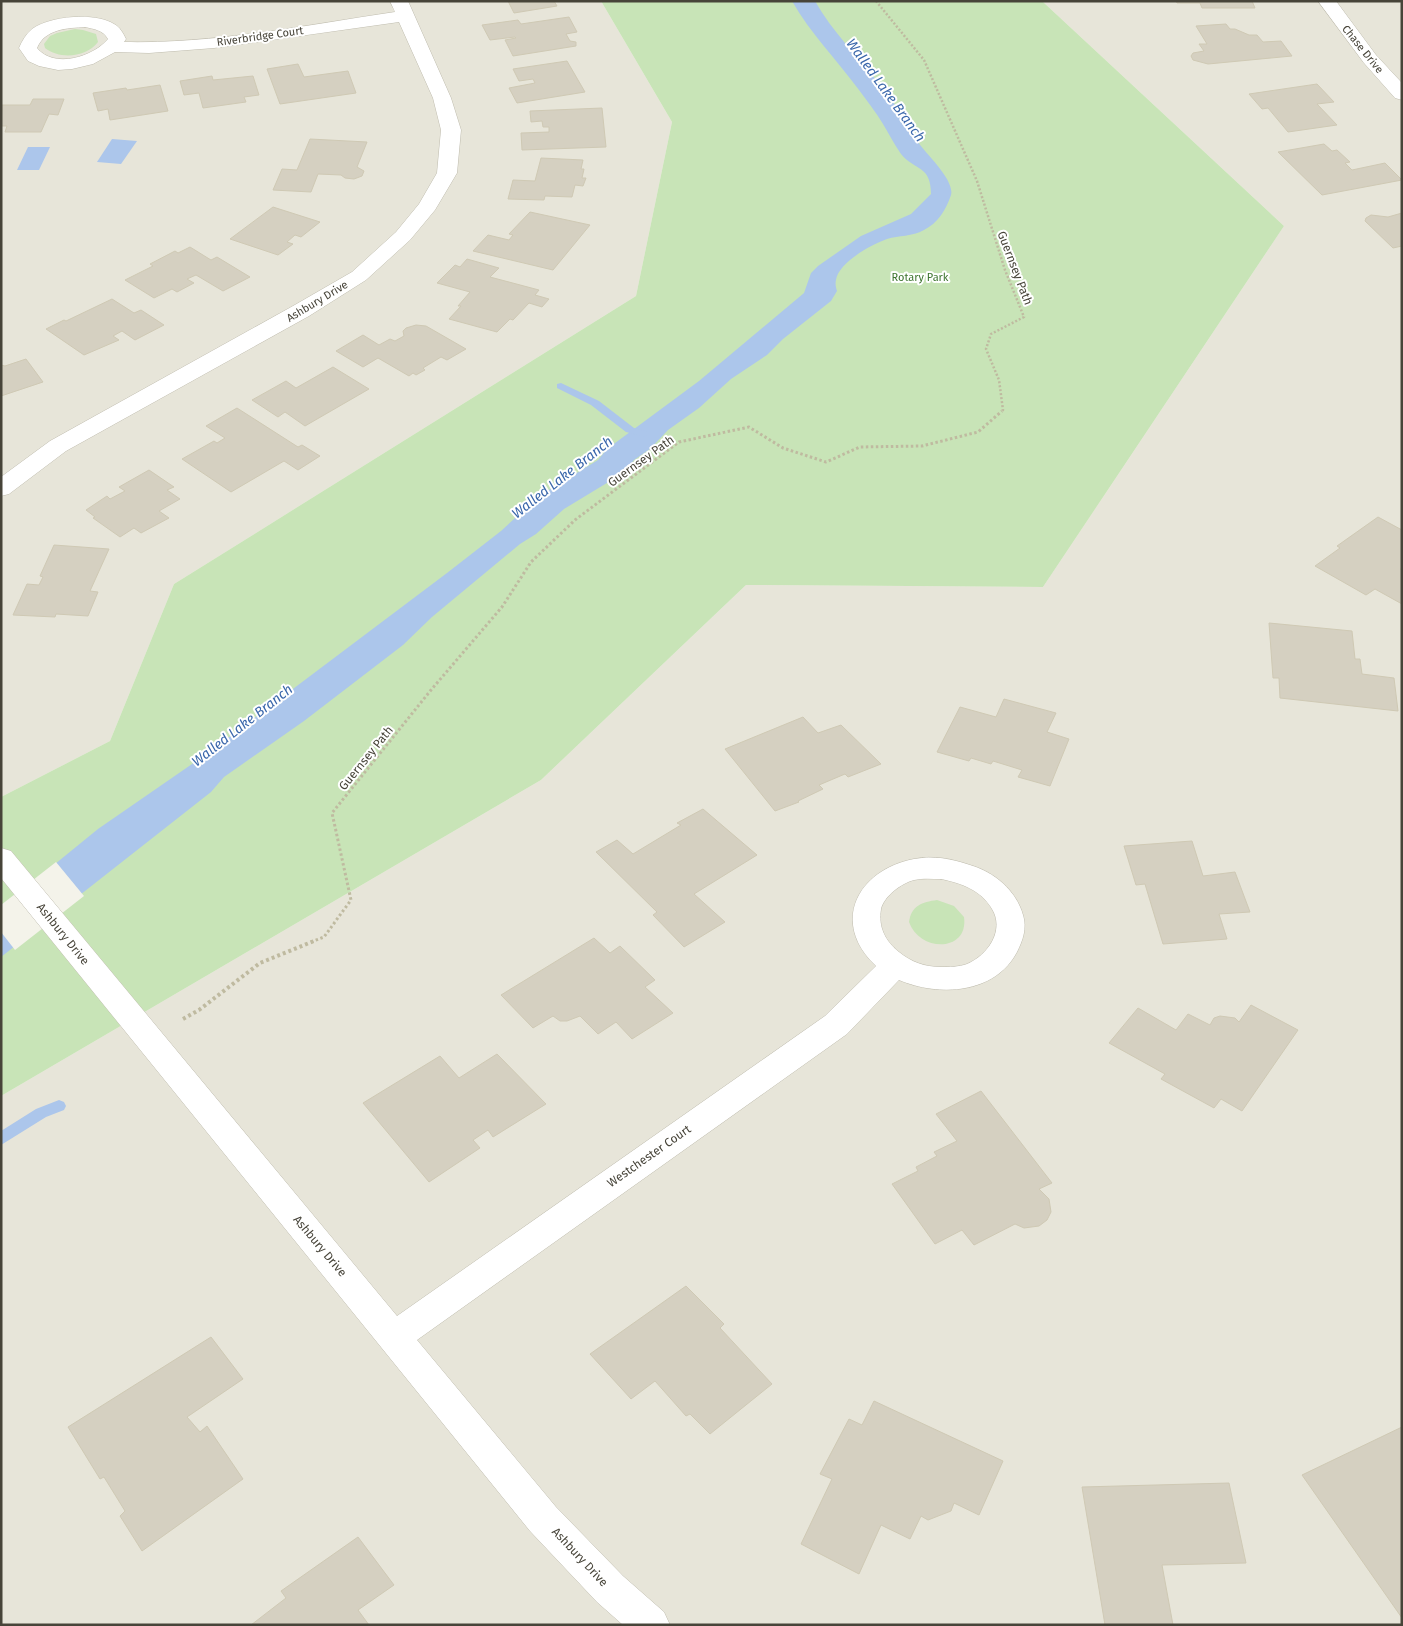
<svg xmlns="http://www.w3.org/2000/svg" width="1403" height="1626" font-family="'Fira Sans',sans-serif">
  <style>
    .residential { fill: #e7e5d9 }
    .green { fill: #c8e4b7 }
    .water { fill: #acc6eb }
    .pier { fill: #f4f3ea }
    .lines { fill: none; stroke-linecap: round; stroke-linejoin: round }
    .stream { fill: #acc6eb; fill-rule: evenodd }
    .building { fill: #d5d0c1; stroke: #cfc9b4 }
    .street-casing { stroke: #bfbcae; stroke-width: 1 }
    .path-far2 { stroke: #bfbaa0; stroke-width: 2.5; stroke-dasharray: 2 2; stroke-linecap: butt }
    .path-far1 { stroke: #bfbaa0; stroke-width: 3; stroke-dasharray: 2.5 2.5; stroke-linecap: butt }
    .path { stroke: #bfbaa0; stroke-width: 4; stroke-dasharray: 3 3; stroke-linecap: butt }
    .street { fill: #fff; fill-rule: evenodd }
    .labels { text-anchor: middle; stroke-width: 4; stroke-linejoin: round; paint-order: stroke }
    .far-street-label { font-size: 11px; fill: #474439; stroke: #fff }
    .far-park-label { font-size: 11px; fill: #3e7530; stroke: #fff }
    .street-label { font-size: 12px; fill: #474439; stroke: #fff }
    .water-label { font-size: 14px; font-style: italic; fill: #3a67ab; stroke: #fff }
  </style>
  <rect width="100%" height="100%" fill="#f4f3ea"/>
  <g class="residential">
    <path d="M1 1H601L672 122 636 296 174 584 110 741 1 797Z"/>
    <path d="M1042 1H1402V1625H1V1096L541 780 746 585 1043 587 1284 226Z"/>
  </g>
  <g class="green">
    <path d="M601 1H1042L1284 226 1043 587 746 585 541 780 1 1096V797L110 741 174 584 636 296 672 122Z"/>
    <path d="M75 29 83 30 96 34 98 42C87 57 60 60 45 48L44 44 50 36 57 33Z"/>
    <path d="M937 900 954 906 964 917C969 952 920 953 909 922 911 906 922 902 937 900Z"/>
  </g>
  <g class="water">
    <path d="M792 1H815C832 32 859 57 880 85 889 97 899 109 907 122 911 129 913 136 918 142 926 154 955 180 951 195 946 210 938 223 924 230 912 237 899 235 887 239 872 244 838 263 836 280 835 284 836 288 837 291L831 301 783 339 767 355 731 379 699 408 668 430 650 449 634 460 625 472 564 509 536 534 520 544 432 617 403 645 304 721 224 777 211 792 1 957V908L98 829 208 753 447 573 501 531 539 496 598 460 607 449 699 381 804 293 811 273 818 266 861 236 911 214 931 194C931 165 915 171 901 154 894 144 889 134 883 124 876 112 867 101 859 90 837 60 810 33 792 1Z"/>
    <path d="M112 139 137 141 121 164 97 162Z"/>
    <path d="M28 147H50L39 170H17Z"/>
  </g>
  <path class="pier" d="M56 862 84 896 15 950 1 932V905Z"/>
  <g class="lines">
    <g class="stream">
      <path d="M561 383 599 401 634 428 649 432 650 434 645 437 626 432 591 405 557 388V384Z"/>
      <path d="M59 1100 64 1102 66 1106 64 1110 46 1117 1 1145V1131L36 1109Z"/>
    </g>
  </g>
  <g class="building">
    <path d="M508 1H554L557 6 514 13Z"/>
    <path d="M1176 1H1252L1255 8H1202L1200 3H1177Z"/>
    <path d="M569 17 577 32 566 34 570 41 576 42V46L513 56 505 40 516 38 515 37 490 40 482 25 518 20 521 24Z"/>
    <path d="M1226 24 1230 29H1235L1249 35H1257L1263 42 1281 41 1292 56 1208 64 1193 60 1191 56 1193 53 1204 51 1199 44H1207L1196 26Z"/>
    <path d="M567 61 585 92 517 103 509 88 535 83 533 79 519 81 513 69Z"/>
    <path d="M298 64 304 77 348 71 356 93 280 104 267 69Z"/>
    <path d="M212 76 213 80 253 76 259 95 244 97 246 102 203 108 199 93 184 95 180 81Z"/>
    <path d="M1317 84 1334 102 1317 104 1337 125 1288 132 1268 108 1262 109 1249 94Z"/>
    <path d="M160 85 168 111 110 120 108 109 98 111 93 93 126 88 127 90Z"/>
    <path d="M33 99H64L58 115 49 114 41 132H5L7 126H1L2 105H30Z"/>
    <path d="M602 108 606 147 522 150 521 133 549 132V127H543L542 121 531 122 530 111Z"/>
    <path d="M310 139 367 142 357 167 364 171 362 176 354 179 345 178 341 175 318 174 311 192 273 190 282 169 297 170Z"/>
    <path d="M1324 144 1332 151 1337 150 1350 162 1345 163 1352 170 1385 163 1402 180 1322 195 1278 152Z"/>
    <path d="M541 158 583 160 581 169H584L582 178H586L583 186 575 185 572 197 545 196 544 200 508 199 513 180 535 181Z"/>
    <path d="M273 207 320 222 301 237 295 235 287 242 293 244 278 255 230 239Z"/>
    <path d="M530 212 590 225 553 270 473 251 488 235 509 240 513 235 509 234Z"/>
    <path d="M1402 213V246L1393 248 1365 221 1366 218 1371 215 1388 217Z"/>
    <path d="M190 247 211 260 217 257 250 277 223 291 196 275 187 279 194 283 177 292 172 289 154 298 125 280 153 266 150 264 175 251 178 253Z"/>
    <path d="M467 259 499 268 490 277 539 290 535 295 549 299 542 307 529 303 513 320 510 319 497 332 449 319 461 306H458L470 292 437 283 455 265 460 267Z"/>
    <path d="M112 299 134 313 141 310 164 325 135 340 122 331 113 336 119 340 84 355 46 329 64 320 66 321Z"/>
    <path d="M416 325 426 326 466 349 447 360 441 357 423 368 425 370 416 375 413 373 409 376 378 358 363 367 336 351 363 335 379 345 390 339 395 341 404 336 403 331 406 328Z"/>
    <path d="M26 359 43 382 1 396V365L5 366Z"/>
    <path d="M333 367 369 389 305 426 285 412 278 417 252 400 286 381 296 388Z"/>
    <path d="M237 408 298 447 302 445 320 456 298 470 284 461 231 492 182 459 214 441 217 443 225 438 206 426Z"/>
    <path d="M149 470 174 487 167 490 180 499 159 511 169 518 141 533 134 528 120 537 93 518 95 517 86 510 107 496 110 499 125 491 119 487Z"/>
    <path d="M1378 517 1402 530V568L1400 569 1402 571V604L1375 589 1366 595 1315 566 1340 548 1337 546Z"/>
    <path d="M54 545 109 549 90 591 98 592 88 616 56 614 55 617 13 615 27 584 39 585 43 577 40 576Z"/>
    <path d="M1269 623 1352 631 1355 659H1360L1362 674 1394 678 1398 711 1280 698 1279 678H1273Z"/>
    <path d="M1004 699 1056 713 1047 732 1069 739 1050 786 1018 777 1022 770 993 761 991 764 971 758 969 761 937 752 960 707 996 717Z"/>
    <path d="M803 717 818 733 841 725 881 764 848 777 845 774 819 785 823 789 798 801 799 802 775 811 725 749Z"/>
    <path d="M703 809 757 855 694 894 725 922 684 947 653 915 657 912 596 852 617 840 633 854 681 825 677 823Z"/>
    <path d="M1192 841 1203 876 1235 872 1250 912 1219 914 1227 939 1163 944 1145 884 1136 885 1124 846Z"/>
    <path d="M594 938 610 953 620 946 655 980 645 987 673 1013 632 1039 616 1022 598 1034 580 1016 567 1021H560L553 1016 533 1028 501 995Z"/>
    <path d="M1251 1005 1298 1030 1242 1111 1221 1099 1214 1108 1161 1079 1165 1074 1109 1043 1138 1008 1176 1030 1188 1014 1210 1025 1214 1018 1220 1016 1235 1018 1239 1022Z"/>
    <path d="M497 1054 546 1104 493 1137 488 1130 473 1140 480 1148 429 1182 363 1103 440 1056 459 1078Z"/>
    <path d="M981 1091 1052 1183 1039 1189 1049 1199 1051 1212 1047 1220 1039 1226 1024 1228 1015 1224 974 1245 962 1230 935 1244 892 1184 918 1171 916 1167 937 1156 934 1152 957 1141 936 1114Z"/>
    <path d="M686 1286 724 1324 720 1328 772 1384 710 1434 690 1414 686 1416 655 1381 631 1399 590 1354Z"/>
    <path d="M211 1337 243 1379 187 1417 200 1432 207 1426 243 1479 142 1551 120 1516 125 1511 104 1477 100 1479 68 1427Z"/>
    <path d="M874 1401 1003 1461 979 1515 954 1503 951 1511 928 1520 921 1516 910 1539 881 1525 859 1574 801 1544 832 1479 820 1474 849 1419 862 1425Z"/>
    <path d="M1402 1427V1618L1302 1475Z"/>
    <path d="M1229 1483 1246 1563 1162 1565 1173 1625H1105L1082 1487Z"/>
    <path d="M358 1537 394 1585 358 1610 369 1625H251L286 1598 281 1591Z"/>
  </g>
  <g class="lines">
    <g class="street-casing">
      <g id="street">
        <path d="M390 1H408L451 98 461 130 457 173 435 210 410 240 366 280 309 316 66 451 9 494 1 496V477L50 441 293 306 352 272 396 232 419 204 437 173 441 130 433 98 399 22 214 48 149 53 115 52 93 64 72 69 58 70 39 66 28 61 19 48C22 41 26 34 32 29 50 16 95 12 114 24 120 27 123 33 126 39L124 42C213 44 307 25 395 12ZM85 27C94 29 103 30 108 39 93 57 54 69 37 48 45 29 67 28 85 27Z"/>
        <path d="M1318 1H1336L1376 55 1402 83V100L1395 98 1364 63Z"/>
        <path d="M1 848 11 851 397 1316 825 1016 876 966C830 923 857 870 914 859 934 855 952 859 970 865 994 872 1016 890 1023 915 1027 928 1023 940 1017 952 995 994 939 997 899 980L847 1034 417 1340 556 1507 623 1576 664 1612 670 1625H623L597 1602 530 1531 1 878ZM941 879C961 883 981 890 992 909 1005 930 988 955 967 964 959 967 949 967 941 967 925 967 911 962 899 952 885 941 878 927 881 909 884 896 902 883 914 880 923 878 932 879 941 879Z"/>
      </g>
    </g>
    <path class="path-far2" d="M876 1 924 60 977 181 1005 270 1024 317 991 334 986 349 999 380 1003 410 1001 412"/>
    <path class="path-far1" d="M311 942 324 937 351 900 332 813 431 690 502 607 531 562 575 520 679 442 749 427 783 448 826 462 860 447 922 446 978 432 1002 411"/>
    <path class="path" d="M183 1019 199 1010 260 963 314 941"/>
    <use href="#street" class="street"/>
  </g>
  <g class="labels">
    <g class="far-street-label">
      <text transform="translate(260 36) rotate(-8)" y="4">Riverbridge Court</text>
      <text transform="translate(1363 49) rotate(51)" y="4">Chase Drive</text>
      <text transform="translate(317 301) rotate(-31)" y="4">Ashbury Drive</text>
    </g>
    <g class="far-park-label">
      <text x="920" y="281">Rotary Park</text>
    </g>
    <g class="street-label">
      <text transform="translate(1015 268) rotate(69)" y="4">Guernsey Path</text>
      <text transform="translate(641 461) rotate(-36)" y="4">Guernsey Path</text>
      <text transform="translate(366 758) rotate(-51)" y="4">Guernsey Path</text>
      <text transform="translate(63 934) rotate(51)" y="4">Ashbury Drive</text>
      <text transform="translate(649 1156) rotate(-35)" y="4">Westchester Court</text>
      <text transform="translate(320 1246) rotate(50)" y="4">Ashbury Drive</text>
      <text transform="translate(580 1557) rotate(47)" y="4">Ashbury Drive</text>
    </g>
    <g class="water-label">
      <text transform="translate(886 90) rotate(54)" y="5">Walled Lake Branch</text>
      <text transform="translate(562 477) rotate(-38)" y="5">Walled Lake Branch</text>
      <text transform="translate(242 725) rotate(-38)" y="5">Walled Lake Branch</text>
    </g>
  </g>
  <rect width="1403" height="1626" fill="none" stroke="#474439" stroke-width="5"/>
</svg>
